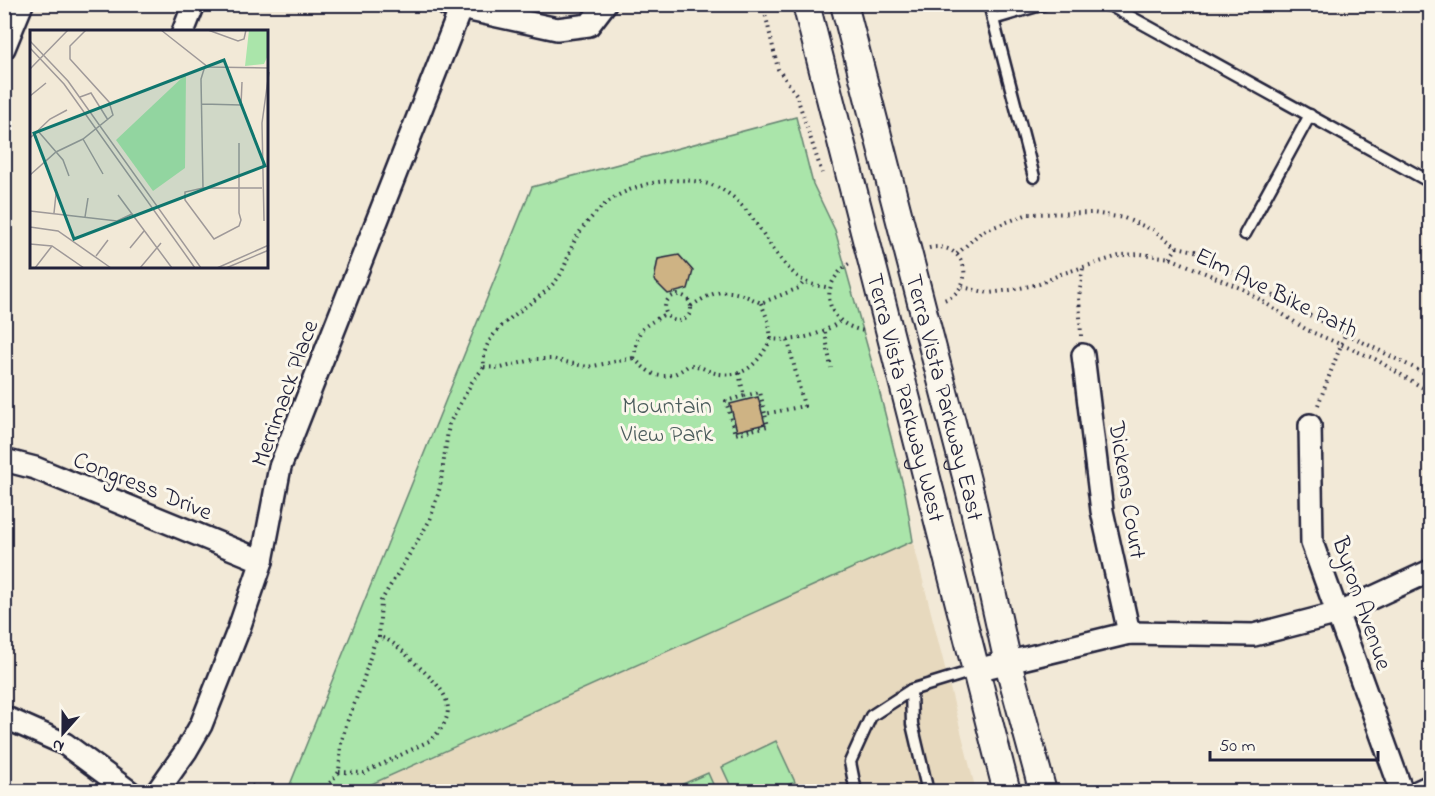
<svg xmlns="http://www.w3.org/2000/svg" width="1435" height="796" font-family="'Indie Flower',sans-serif">
  <style>
    .built { fill: #e7d9be }
    .green { fill: #aae5aa; stroke: #668472; stroke-width: 1.5 }
    .building { fill: #ceb384; stroke: #22223b; stroke-width: 1.5 }
    .lines { fill: none; stroke-linecap: round; stroke-linejoin: round }
    .service-casing { stroke: #22223b; stroke-width: 15 }
    .minor-casing { stroke: #22223b; stroke-width: 26 }
    .tertiary-casing { stroke: #22223b; stroke-width: 30 }
    .path { stroke: #22223b; stroke-width: 4; stroke-dasharray: 1.5 4.5; stroke-linecap: butt }
    .service { stroke: #fbf7ec; stroke-width: 10 }
    .minor { stroke: #fbf7ec; stroke-width: 21 }
    .tertiary { stroke: #fbf7ec; stroke-width: 26 }
    .labels { text-anchor: middle; stroke-width: 6; stroke-linejoin: round; paint-order: stroke }
    .street-label { font-size: 24px; fill: #22223b; stroke: #fbf7ec }
    .park-label { font-size: 24px; fill: #4b5c5c; stroke: #fbf7ec }
    .inset-road { fill: none; stroke: #9f9999; stroke-width: 1.5 }
    .view { fill: #0f766e; fill-opacity: 0.15; stroke: #0f766e; stroke-width: 3 }
    .inset-edge { fill: none; stroke: #22223b; stroke-width: 3 }
  </style>
  <rect width="100%" height="100%" fill="#f2e9d7"/>
  <filter id="ink" filterUnits="userSpaceOnUse"><feTurbulence type="fractalNoise" baseFrequency=".0167" numOctaves="2"/><feDisplacementMap in="SourceGraphic" scale="12" xChannelSelector="R" yChannelSelector="G"/><feConvolveMatrix kernelMatrix="1 2 1 2 8 2 1 2 1" color-interpolation-filters="sRGB"/></filter>
  <g filter="url(#ink)">
    <path class="built" d="M913 541 976 791 356 792Z"/>
    <g class="green">
      <path d="M796 117 813 184 835 230 875 374 905 493 913 541 356 791 287 792 532 187Z"/>
      <path d="M776 741 795 782 775 791H733L722 767Z"/>
      <path d="M708 773 716 791H667Z"/>
    </g>
    <g class="building">
      <path d="M679 255 693 271 688 289 668 294 654 280 658 259Z"/>
      <path d="M758 397 765 424 737 431 730 404Z"/>
    </g>
    <g class="lines">
      <g class="service-casing">
        <g id="service">
          <path d="M989 4 993 19 1044 4"/>
          <path d="M1102 4 1111 6 1430 182"/>
          <path d="M993 19 1034 177"/>
          <path d="M1245 234 1310 115"/>
          <path d="M911 690 912 724 928 792"/>
          <path d="M856 792 850 762 871 716 911 690 976 670"/>
        </g>
      </g>
      <g class="minor-casing">
        <g id="minor">
          <path d="M447 5 557 29 589 25 605 4"/>
          <path d="M183 32 194 4"/>
          <path d="M4 48 22 4"/>
          <path d="M1083 355 1102 511 1129 633"/>
          <path d="M1310 425 1312 543 1402 792"/>
          <path d="M4 460 35 468 262 561"/>
          <path d="M976 670 1129 633 1254 635 1339 613 1430 571"/>
          <path d="M4 717 65 744 130 792"/>
          <path d="M157 792 186 751 201 725 238 631 262 561 280 467 460 10"/>
          <path d="M1417 792 1430 786"/>
        </g>
      </g>
      <g class="tertiary-casing">
        <g id="tertiary">
          <path id="s1" d="M806 4 1007 792"/>
          <path id="s2" d="M844 4 971 496 1008 663 1043 792"/>
        </g>
      </g>
      <g class="path">
        <path d="M763 4 778 69 796 94 822 173"/>
        <path d="M929 248C967 240 978 288 944 300"/>
        <path d="M957 254 981 232 1028 214 1093 213 1124 218 1153 230 1177 247 1199 252 1291 306 1430 376"/>
        <path d="M1170 258 1177 247"/>
        <path d="M849 264C816 286 826 326 866 331"/>
        <path d="M962 287 989 293 1011 290 1039 284 1061 274 1122 255 1141 254 1170 258 1245 290 1307 330 1375 359 1430 392"/>
        <circle cx="678" cy="308" r="13"/>
        <path d="M761 303 769 323 771 339"/>
        <path d="M691 306C720 287 730 288 761 303L799 288 804 282"/>
        <path d="M825 332 831 368"/>
        <path d="M1081 336 1079 297 1083 267"/>
        <path d="M634 358C652 378 666 383 689 365 701 365 709 373 720 374 747 378 760 360 771 339 795 342 819 336 839 322"/>
        <path d="M634 358C639 323 641 330 666 313"/>
        <path d="M484 367 501 368 536 359H552L588 367 634 358"/>
        <path d="M739 373 744 396 760 392 765 414 804 406 788 341"/>
        <path d="M744 396 726 401 735 434 768 426 765 414"/>
        <path d="M1318 405 1346 332"/>
        <path d="M339 772 364 773 431 740C464 708 443 689 416 664 404 653 395 641 379 637"/>
        <path d="M229 792C244 782 254 785 270 792"/>
        <path d="M322 792 339 772 341 744 346 725 363 681 374 644 379 637 381 601 430 520 440 487 449 424 472 382 484 367C479 328 530 309 553 284 566 271 567 255 575 240 582 226 600 207 612 199 637 183 671 177 700 182 756 192 762 254 804 281 810 285 822 286 830 288"/>
      </g>
      <use href="#service" class="service"/>
      <use href="#minor" class="minor"/>
      <use href="#tertiary" class="tertiary"/>
    </g>
  </g>
  <g class="labels">
    <g class="street-label">
      <text transform="translate(1277 292) rotate(26)" y="8">Elm Ave Bike Path</text>
      <text transform="translate(284 393) rotate(-70)" y="8">Merrimack Place</text>
      <text dy="8" stroke="none"><textPath href="#s1" startOffset="406">Terra Vista Parkway West</textPath></text>
      <text dy="8" stroke="none"><textPath href="#s2" startOffset="406">Terra Vista Parkway East</textPath></text>
      <text transform="translate(143 485) rotate(22)" y="8">Congress Drive</text>
      <text transform="translate(1128 490) rotate(81)" y="8">Dickens Court</text>
      <text transform="translate(1363 603) rotate(71)" y="8">Byron Avenue</text>
    </g>
    <g class="park-label">
      <text x="667" y="413">Mountain<tspan x="667" dy="28">View Park</tspan></text>
    </g>
  </g>
  <g transform="translate(30 30)">
    <rect width="238" height="238" fill="#f2e9d7"/>
    <path d="M219 0H238V25L234 34 215 36ZM156 44 155 138 123 161 86 110Z" fill="#aae5aa"/>
    <path class="inset-road" d="M131 0 178 37 239 38M178 0 208 11 214 9 216 0M0 11 38 51 171 238M0 18 34 54 165 238M0 39 38 0M0 66 16 53M50 67 61 63 78 90M172 74 211 75 212 52M8 101 33 130 39 146M0 108 20 89 37 80M53 109 73 144M209 113V183L211 190 209 196 184 209 155 170V162L173 158H232M0 145 26 122 53 109 83 85 79 72 40 29V16L56 0M173 158 171 49 175 36M88 165 102 184M0 181 87 191 102 184 142 238M24 183 26 164M55 187 58 168M234 191 232 93 239 42M0 197 28 201 81 238M0 214 22 216 54 238M100 218 114 201M66 226 78 210M5 238 22 216M110 238 131 213M187 238 239 215M196 238 239 220"/>
    <path class="view" d="M194 30 235 136 44 209 4 103Z"/>
    <rect width="238" height="238" class="inset-edge"/>
  </g>
  <rect width="1435" height="796" fill="none" stroke="#fbf7ec" stroke-width="24"/>
  <rect x="12" y="12" width="1411" height="772" fill="none" stroke="#22223b" stroke-width="2" filter="url(#ink)"/>
  <g transform="translate(63 733) rotate(201)" stroke="#fbf7ec" stroke-width="4.5" paint-order="stroke">
  <path d="M0-4.5L10 22L0 15L-10 22Z" fill="#22223b"/>
  <text y="-9" font-size="16" font-weight="bold" text-anchor="middle" fill="#22223b">N</text>
  </g>
  <path d="M1210 751v9h168v-9" fill="none" stroke="#22223b" stroke-width="3"/>
  <text x="1219" y="751" font-size="18" fill="#22223b" stroke="#fbf7ec" stroke-width="4.5" paint-order="stroke">50 m</text>
</svg>
